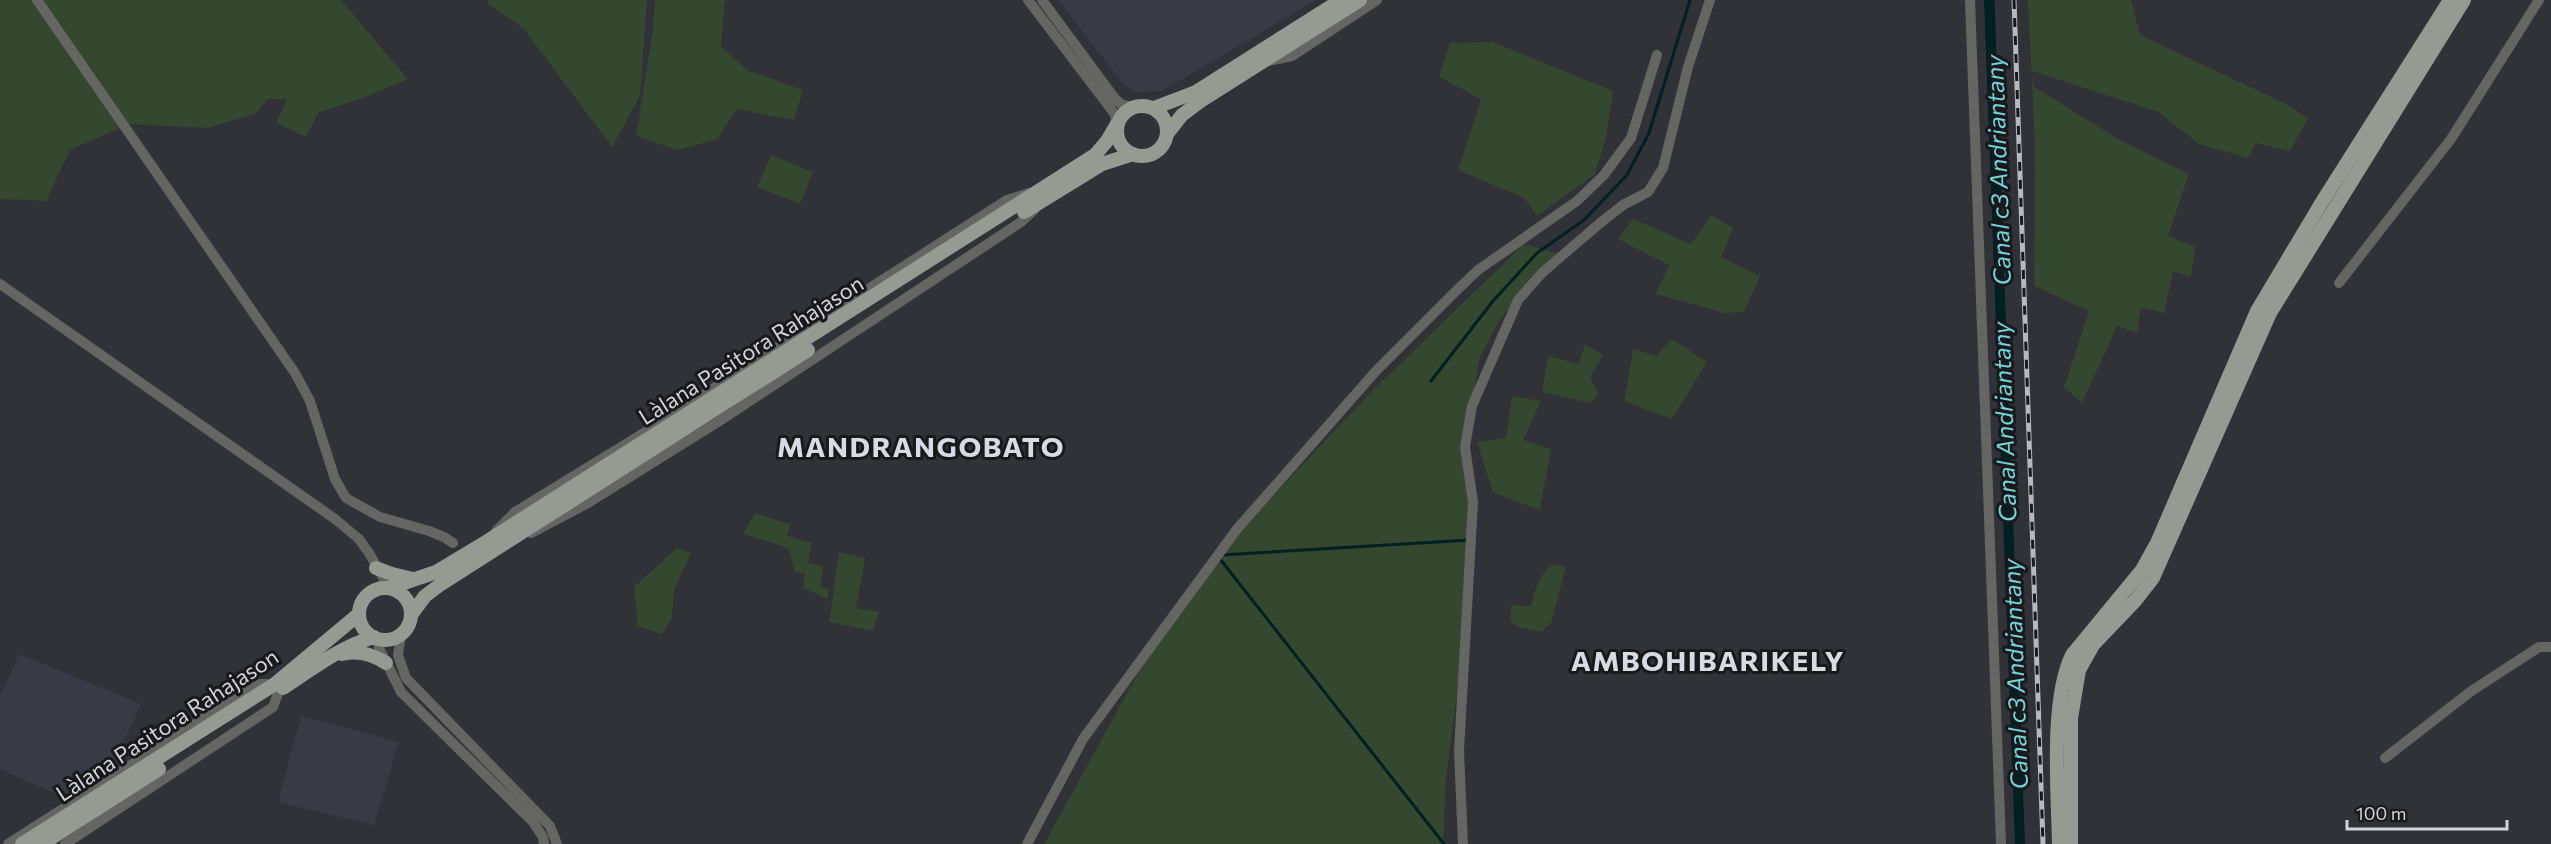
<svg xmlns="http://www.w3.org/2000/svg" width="2551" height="844" font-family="Commissioner,sans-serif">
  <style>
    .built { fill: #383a46 }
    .green { fill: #34472f }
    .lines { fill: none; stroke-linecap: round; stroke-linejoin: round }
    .stream { stroke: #002022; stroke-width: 3 }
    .canal { stroke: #002022; stroke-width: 10 }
    .minor { stroke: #656663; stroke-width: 10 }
    .major { stroke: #969a93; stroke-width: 14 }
    .rail-casing { stroke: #b8b9be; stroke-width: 5 }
    .rail { stroke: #19191c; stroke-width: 3; stroke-dasharray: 9; stroke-linecap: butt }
    .labels { text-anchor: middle; stroke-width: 6; stroke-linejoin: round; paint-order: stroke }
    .street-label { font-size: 22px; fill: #d4d5d9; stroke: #19191c }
    .water-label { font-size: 24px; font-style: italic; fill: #72d5db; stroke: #19191c }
    .district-label { font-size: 28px; font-weight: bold; letter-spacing: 1.5px; fill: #d9dbe3; stroke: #19191c }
  </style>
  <rect width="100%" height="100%" fill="#313138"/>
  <g class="built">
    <path d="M1058 0H1316L1162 91 1136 92 1124 85Z"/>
    <path d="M19 654 141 704 104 785 79 774 67 799 0 769V697Z"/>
    <path d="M301 716 399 742 374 825 278 802Z"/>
  </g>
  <g class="green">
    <path d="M0 0H341L408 79 363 98 318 113 306 137 276 123 287 99H268L255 114 207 128 129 124 70 150 46 201 0 199Z"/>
    <path d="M489 0H647L640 96 612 147 524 29 488 4Z"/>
    <path d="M655 0H725L721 47 749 71 803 90 794 120 736 109 718 139 677 150 636 136 652 37Z"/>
    <path d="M2028 0H2131L2140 35 2284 103 2308 118 2290 151 2256 143 2248 158 2199 144 2158 112 2032 71 2033 86 2118 139 2189 174 2168 236 2195 247 2191 277 2173 271 2164 313 2141 307 2137 333 2117 326 2082 403 2064 387 2089 311 2034 286 2035 147Z"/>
    <path d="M1493 42 1613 91 1606 138 1595 174 1537 216 1524 198 1458 170 1481 99 1439 77 1450 43Z"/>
    <path d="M771 155 813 172 800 204 757 187Z"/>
    <path d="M1711 215 1733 228 1721 257 1760 276 1744 312 1724 313 1656 294 1669 265 1618 239 1633 219 1691 244Z"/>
    <path d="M1524 244 1560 254 1533 278 1499 321 1479 360 1465 456 1473 576 1446 777 1443 844H1044L1142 666 1217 555 1374 389Z"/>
    <path d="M1672 339 1707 362 1672 419 1624 401 1633 349 1656 356Z"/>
    <path d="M1585 344 1603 356 1590 376 1598 394 1590 403 1542 392 1548 356 1579 364Z"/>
    <path d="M1512 396 1541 401 1523 440 1551 449 1540 510 1493 493 1477 442 1506 438Z"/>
    <path d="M755 513 790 524 787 536 812 543 808 563 823 566 821 587 829 589 828 599 803 588 805 574 795 572 788 548 743 534Z"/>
    <path d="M677 548 691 553 674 590 672 617 663 634 638 626 634 587Z"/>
    <path d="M839 552 865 558 856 608 879 612 873 631 829 622Z"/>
    <path d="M1554 564 1566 567 1551 623 1542 632 1521 628 1510 621 1511 605 1531 606C1535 591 1540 570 1554 564Z"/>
  </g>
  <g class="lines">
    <g class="stream">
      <path d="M1993 0 2022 844"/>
      <path d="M1431 381 1493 301 1537 253 1584 220 1627 175 1649 133 1690 0"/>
      <path d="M1222 555 1470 540"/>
      <path d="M1220 559 1444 844"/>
    </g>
    <path class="canal" d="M1989 0 2020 844"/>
    <g class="minor">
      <path d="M37 0 295 373 310 401 335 479 346 498 380 517 429 531 444 537 453 543"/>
      <path d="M1028 0 1114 113 1117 124"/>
      <path d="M1042 0 1116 100 1121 104 1132 107"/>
      <path d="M1970 0 2001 844"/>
      <path d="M1268 61 1292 56 1377 0"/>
      <path d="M2339 283 2451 139 2539 0"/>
      <path d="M0 284 335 519 359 539 369 553 389 588"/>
      <path d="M496 531 515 512 639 436 1007 200 1029 193"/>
      <path d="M531 533 588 503 721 420 1021 222 1035 209"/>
      <path d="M401 634 398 655 406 678 550 826 557 844"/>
      <path d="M378 638 379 648 401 692 533 822 543 837 544 844"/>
      <path d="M2385 758 2470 692 2539 647H2551"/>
      <path d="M8 844 257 684H275"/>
      <path d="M65 844 273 707 279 691"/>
      <path d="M1027 844 1083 739 1237 529 1376 371 1454 293 1478 270 1577 201 1604 175 1631 138 1657 55"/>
      <path d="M1463 844 1459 751 1473 502 1465 447 1472 406 1518 300 1543 272 1599 224 1623 205 1648 192 1663 168 1688 67 1710 0"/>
    </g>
    <g class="major">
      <circle cx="1142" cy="131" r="25"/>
      <path d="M1154 108 1196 92 1341 0"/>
      <path d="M1167 134 1182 115 1202 100 1360 0"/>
      <path d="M1024 212 1102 164 1133 154"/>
      <path d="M376 568 392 574 413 579"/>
      <path d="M389 588 436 572 486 542 1095 155 1107 141 1117 124"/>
      <circle cx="385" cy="614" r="26"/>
      <path d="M411 615 425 596 441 584 808 350"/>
      <path d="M342 654C358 650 372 654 386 663"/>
      <path d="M283 688C312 669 340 647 374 637"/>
      <path d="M22 844 275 684 359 614"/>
      <path d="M42 844 159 769"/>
      <path d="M2059 844C2058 793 2050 700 2072 655L2142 570 2157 543 2257 311 2322 202 2450 0"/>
      <path d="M2071 844V718L2079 670 2093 645 2135 601 2153 578 2270 313 2464 0"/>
    </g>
    <g class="rail-casing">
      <path id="rail" d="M2014 0 2043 844"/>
    </g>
    <use href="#rail" class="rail"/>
  </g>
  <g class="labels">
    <g class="street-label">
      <text transform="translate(751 350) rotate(-32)" y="8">Làlana Pasitora Rahajason</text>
      <text transform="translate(167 725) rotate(-33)" y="8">Làlana Pasitora Rahajason</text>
    </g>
    <g class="water-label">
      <text transform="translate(1999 170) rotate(-92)" y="8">Canal c3 Andriantany</text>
      <text transform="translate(2005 422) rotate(-92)" y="8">Canal Andriantany</text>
      <text transform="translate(2016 674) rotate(-92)" y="8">Canal c3 Andriantany</text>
    </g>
    <g class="district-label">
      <text x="921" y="457">MANDRANGOBATO</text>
      <text x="1708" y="671">AMBOHIBARIKELY</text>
    </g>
  </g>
  <path d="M2347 820v9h160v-9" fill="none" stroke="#d4d5d9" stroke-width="3"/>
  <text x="2356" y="820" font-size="18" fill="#d4d5d9" stroke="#19191c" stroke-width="4.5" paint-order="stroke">100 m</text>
</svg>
